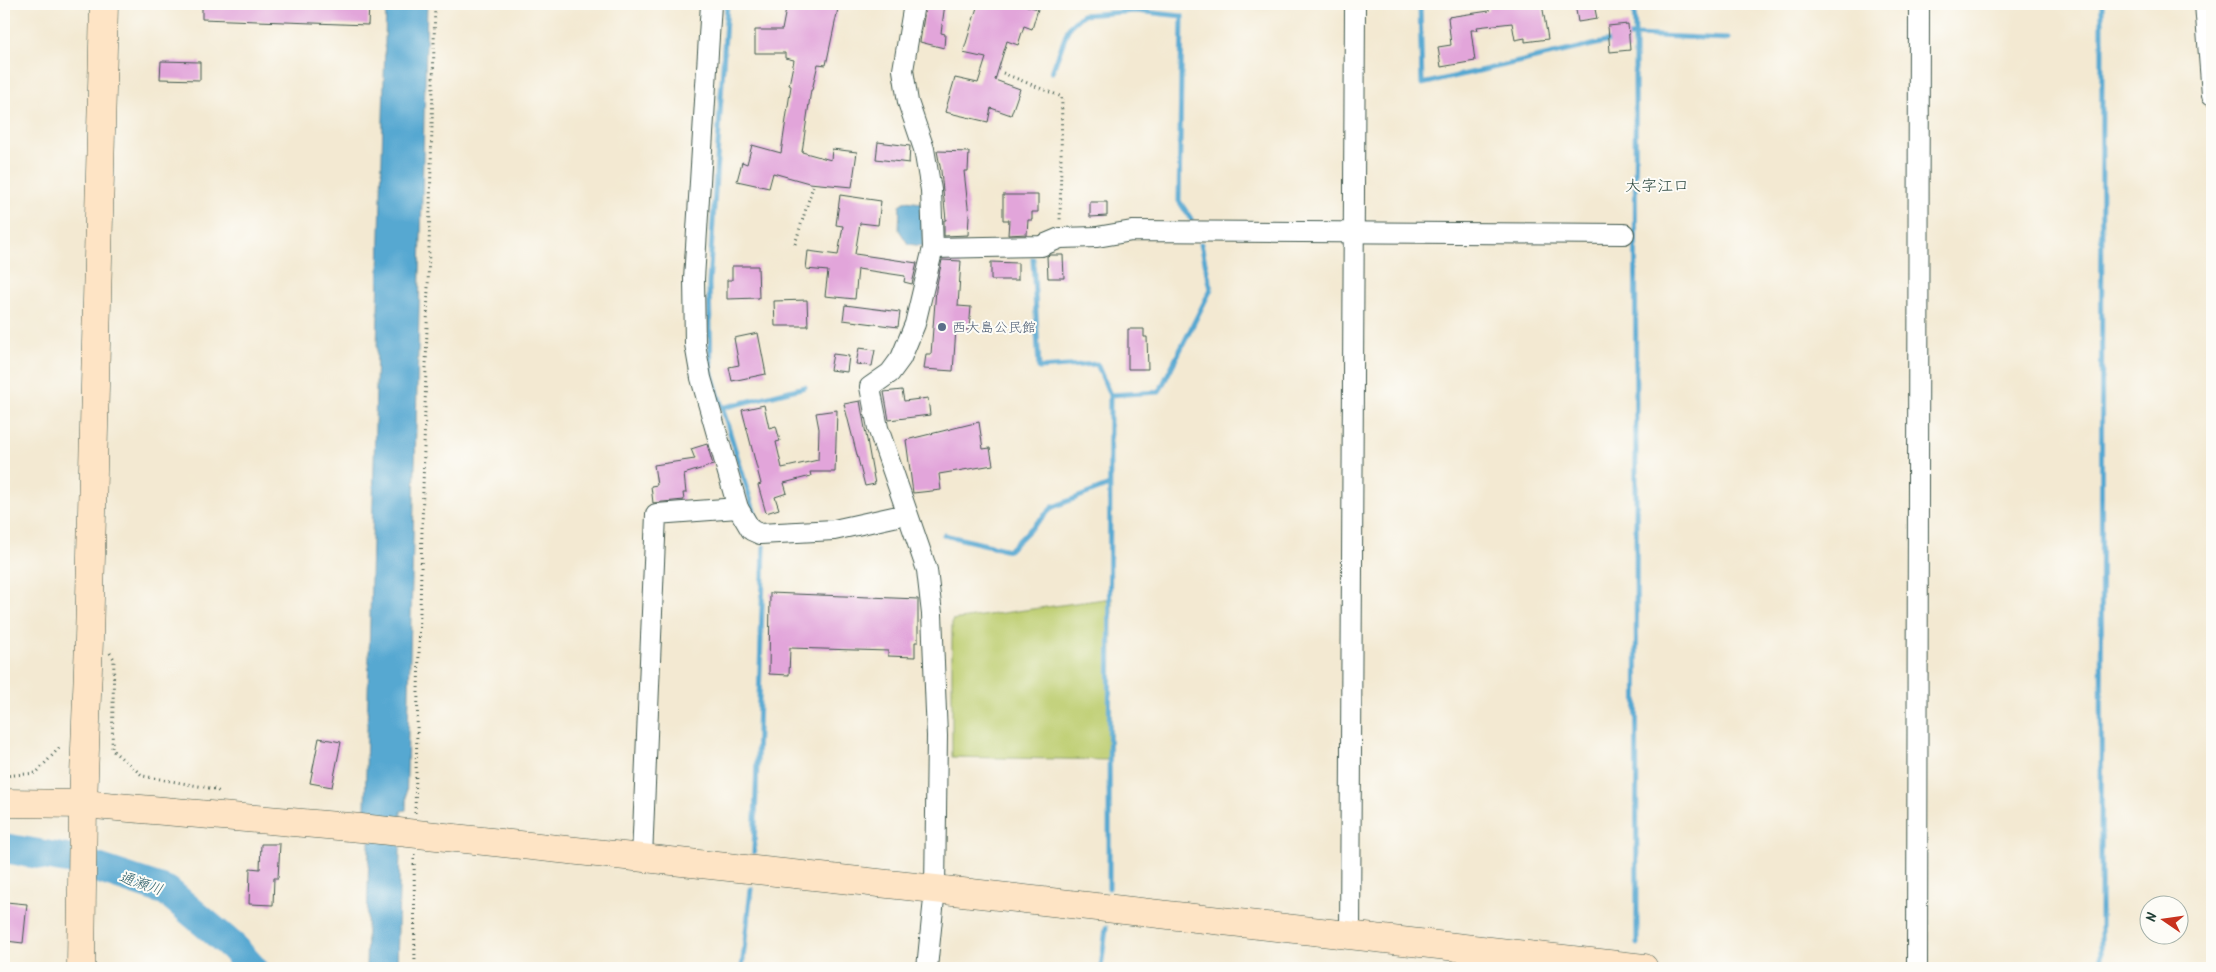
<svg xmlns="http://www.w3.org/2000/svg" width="2216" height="972" font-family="Kalam,'Klee One',sans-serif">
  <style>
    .green { fill: #bdcd70; stroke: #6e8552 }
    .water { fill: #56a8d1; stroke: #3a7282 }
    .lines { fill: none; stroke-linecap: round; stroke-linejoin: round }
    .stream { stroke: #56a8d1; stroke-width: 5 }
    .river { stroke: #56a8d1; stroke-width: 30 }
    .building { fill: #e2a5da }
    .street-casing { stroke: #3f574c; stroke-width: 22 }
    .secondary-casing { stroke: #3f574c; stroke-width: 29 }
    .path { stroke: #3f574c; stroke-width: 3; stroke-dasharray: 1 4; stroke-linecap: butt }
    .street { stroke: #fff; stroke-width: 20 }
    .secondary { stroke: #fee4c5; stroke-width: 28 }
    .service-dot { fill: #5c6f8a; stroke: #fdfcf7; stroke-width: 2 }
    .labels { text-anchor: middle; stroke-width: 4; stroke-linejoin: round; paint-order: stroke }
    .service-label { font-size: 14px; fill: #4e5e75; stroke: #fdfcf7; text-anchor: start }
    .water-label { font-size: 15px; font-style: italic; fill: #32626b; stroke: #fdfcf7 }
    .quarter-label { font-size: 16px; fill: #1f3d34; stroke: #fdfcf7 }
  </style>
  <rect width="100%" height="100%" fill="#fdfcf7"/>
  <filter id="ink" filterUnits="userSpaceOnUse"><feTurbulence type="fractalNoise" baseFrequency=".02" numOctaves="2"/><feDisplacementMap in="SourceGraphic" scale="10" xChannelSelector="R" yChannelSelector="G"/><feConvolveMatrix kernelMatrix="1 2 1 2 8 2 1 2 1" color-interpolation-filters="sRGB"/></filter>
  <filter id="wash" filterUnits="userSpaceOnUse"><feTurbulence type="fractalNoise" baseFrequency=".0096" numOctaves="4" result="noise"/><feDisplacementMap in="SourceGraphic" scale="20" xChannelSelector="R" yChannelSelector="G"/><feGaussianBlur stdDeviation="1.12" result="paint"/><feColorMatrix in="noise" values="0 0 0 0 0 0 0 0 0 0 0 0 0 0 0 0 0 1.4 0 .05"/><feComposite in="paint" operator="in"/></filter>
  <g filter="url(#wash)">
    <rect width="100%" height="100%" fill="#f3e9d2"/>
    <path class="green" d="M1112 598 1111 760 952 757V620Z"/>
    <g class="water">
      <path d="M386 4H427L406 810 401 811 397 968H366L370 810 365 809Z"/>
      <path d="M906 201 921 203 923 246 908 244 899 230 900 205Z"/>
    </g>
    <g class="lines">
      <g class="stream">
        <path d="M727 4 709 284 711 371 758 524"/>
        <path d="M1420 4 1422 84 1614 40"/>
        <path d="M1634 4 1635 35 1728 39"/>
        <path d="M1136 11 1182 16 1179 201 1191 219"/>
        <path d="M1622 38 1635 35 1637 944"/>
        <path d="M1052 72 1069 27 1082 15 1136 11V4"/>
        <path d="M1033 259 1039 368 1097 364 1110 395"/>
        <path d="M722 408 805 387"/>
        <path d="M944 535 1009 550 1053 507 1109 485"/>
        <path d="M754 852 764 547"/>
        <path d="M1109 888 1110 395 1159 392 1211 289 1201 244"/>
        <path d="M155 966 157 968"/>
        <path d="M742 968 751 889"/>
        <path d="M1101 968 1106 928"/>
        <path d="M2101 968 2102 4"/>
      </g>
      <path class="river" d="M4 848 73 860 167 891 232 946 252 968"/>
    </g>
    <g id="blocks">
      <g class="building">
        <path d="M202 4H369L368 25 202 19Z"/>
        <path d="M787 4H839L826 65 818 64 812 90H811L802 152 831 160 832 149 857 152 852 187 809 183 773 173 769 188 737 181 742 162 747 164 752 145 781 153 791 86 789 85 794 60 785 58V53H755V30H782Z"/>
        <path d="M926 4H945L941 33 945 34 944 48 920 42Z"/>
        <path d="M978 4H1020L1038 9 1032 29 1024 26 1018 45 1007 41 995 80 1020 89 1011 115 991 108 988 122 945 112 955 78 978 83 986 58 963 53Z"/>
        <path d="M1489 4H1542L1548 39 1525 42V38L1515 40 1512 23 1477 27 1478 30H1471L1475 61 1441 67 1438 47 1451 45 1448 17 1489 11Z"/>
        <path d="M1575 4H1594L1597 19 1578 22Z"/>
        <path d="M1628 24 1630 50 1610 52 1608 26Z"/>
        <path d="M161 61 200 62V80L160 79Z"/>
        <path d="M878 142 910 146 909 163 876 159Z"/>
        <path d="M937 151 969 152 968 171H964L969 216 968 235 944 236V220H946L941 171Z"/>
        <path d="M840 195 881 201 878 225 860 223 855 254 917 263 912 284 904 282 905 276 858 269 855 299 825 296 828 271 806 269 808 251 838 255 843 226 836 225Z"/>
        <path d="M1003 195H1038V212H1032V220H1028L1027 234 1008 235 1009 220H1003Z"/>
        <path d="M1090 202H1107V216L1090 217Z"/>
        <path d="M1050 255H1063L1064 278H1048L1047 256Z"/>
        <path d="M942 260 961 261 958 306 971 307 969 330 956 329 953 371 924 369 926 354H931L936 289Z"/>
        <path d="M991 262 1018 263V280H991Z"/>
        <path d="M732 266H758L759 298 727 299V280H732Z"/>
        <path d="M807 300 808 326H775L774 301Z"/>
        <path d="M845 305 900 312 898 327 843 320Z"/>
        <path d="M1128 329H1144V337H1147L1148 369H1128Z"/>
        <path d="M758 333 766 374 732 381 729 367 739 365 734 338Z"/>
        <path d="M859 348 875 350 872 366 856 364Z"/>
        <path d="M833 354 849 356 847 372 830 370Z"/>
        <path d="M902 390 904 401 928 398 930 415 889 420 884 392Z"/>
        <path d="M860 401 875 484 865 486 844 404Z"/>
        <path d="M764 405 769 428 776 426 780 441 776 442 782 468 818 460 819 429 816 413 837 410 835 472H810L811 476 784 483 787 493 775 497 779 509 766 513 758 485 761 484 742 410Z"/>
        <path d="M979 422 983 449 990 448 993 465 939 474 941 490 913 493 906 440Z"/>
        <path d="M707 444 713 465 684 474 686 493H683L684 500 653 503 651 486 657 485 654 465 695 459 691 449Z"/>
        <path d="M770 593 918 599V642H915V657L888 656V651L790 648 789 675 769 674Z"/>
        <path d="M319 738 341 742 332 787 310 783Z"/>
        <path d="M261 844H280L278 878H274L273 905 249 904 250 868 260 869Z"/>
        <path d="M6 902 27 904 23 943 6 941 7 931H4Z"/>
      </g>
    </g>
  </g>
  <g filter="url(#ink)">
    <use href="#blocks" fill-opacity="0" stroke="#3f574c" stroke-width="1"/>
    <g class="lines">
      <g class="street-casing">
        <g id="street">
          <path d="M711 4 694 279 695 344 701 378 738 508 751 530 760 534 834 530 907 514"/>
          <path d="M914 4 903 70 908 102 924 149 931 190 933 248 915 324 901 358 890 373 870 387 878 428 927 570 932 614 937 736 935 889 927 968"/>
          <path d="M2205 4 2212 95"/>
          <path d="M933 248 1041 246 1060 238 1097 237 1132 231 1624 234"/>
          <path d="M642 858 656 514 738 508"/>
          <path d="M1350 936 1355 4"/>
          <path d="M1917 968 1919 4"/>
        </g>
      </g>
      <g class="secondary-casing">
        <g id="secondary">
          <path d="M4 803 83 804 361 828 935 889 1644 968"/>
          <path d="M81 968 83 804 89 640 104 4"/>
        </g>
      </g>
      <g class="path">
        <path d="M1003 73 1062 97 1060 222"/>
        <path d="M795 244 813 186"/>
        <path d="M110 653 114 659 112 750 143 776 215 789 221 793"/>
        <path d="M4 776 36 773 61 746"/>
        <path d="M415 813 435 4"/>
        <path d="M414 854 415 968"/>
      </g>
      <use href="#street" class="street"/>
      <use href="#secondary" class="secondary"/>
    </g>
  </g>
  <circle class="service-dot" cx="942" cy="327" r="5"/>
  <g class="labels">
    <g class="service-label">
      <text x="952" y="332">西大島公民館</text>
    </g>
    <g class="water-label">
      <text transform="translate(141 883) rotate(19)" y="5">通瀬川</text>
    </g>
    <g class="quarter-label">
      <text x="1657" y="191">大字江口</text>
    </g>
  </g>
  <rect width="2216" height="972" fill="none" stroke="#fdfcf7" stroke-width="20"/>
  <g transform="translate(2164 920) rotate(283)"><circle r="24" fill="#fdfcf7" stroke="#a4b0a9"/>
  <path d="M0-4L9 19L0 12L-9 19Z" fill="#c8321e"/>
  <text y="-8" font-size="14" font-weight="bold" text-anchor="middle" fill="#1f3d34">N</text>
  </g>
</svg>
